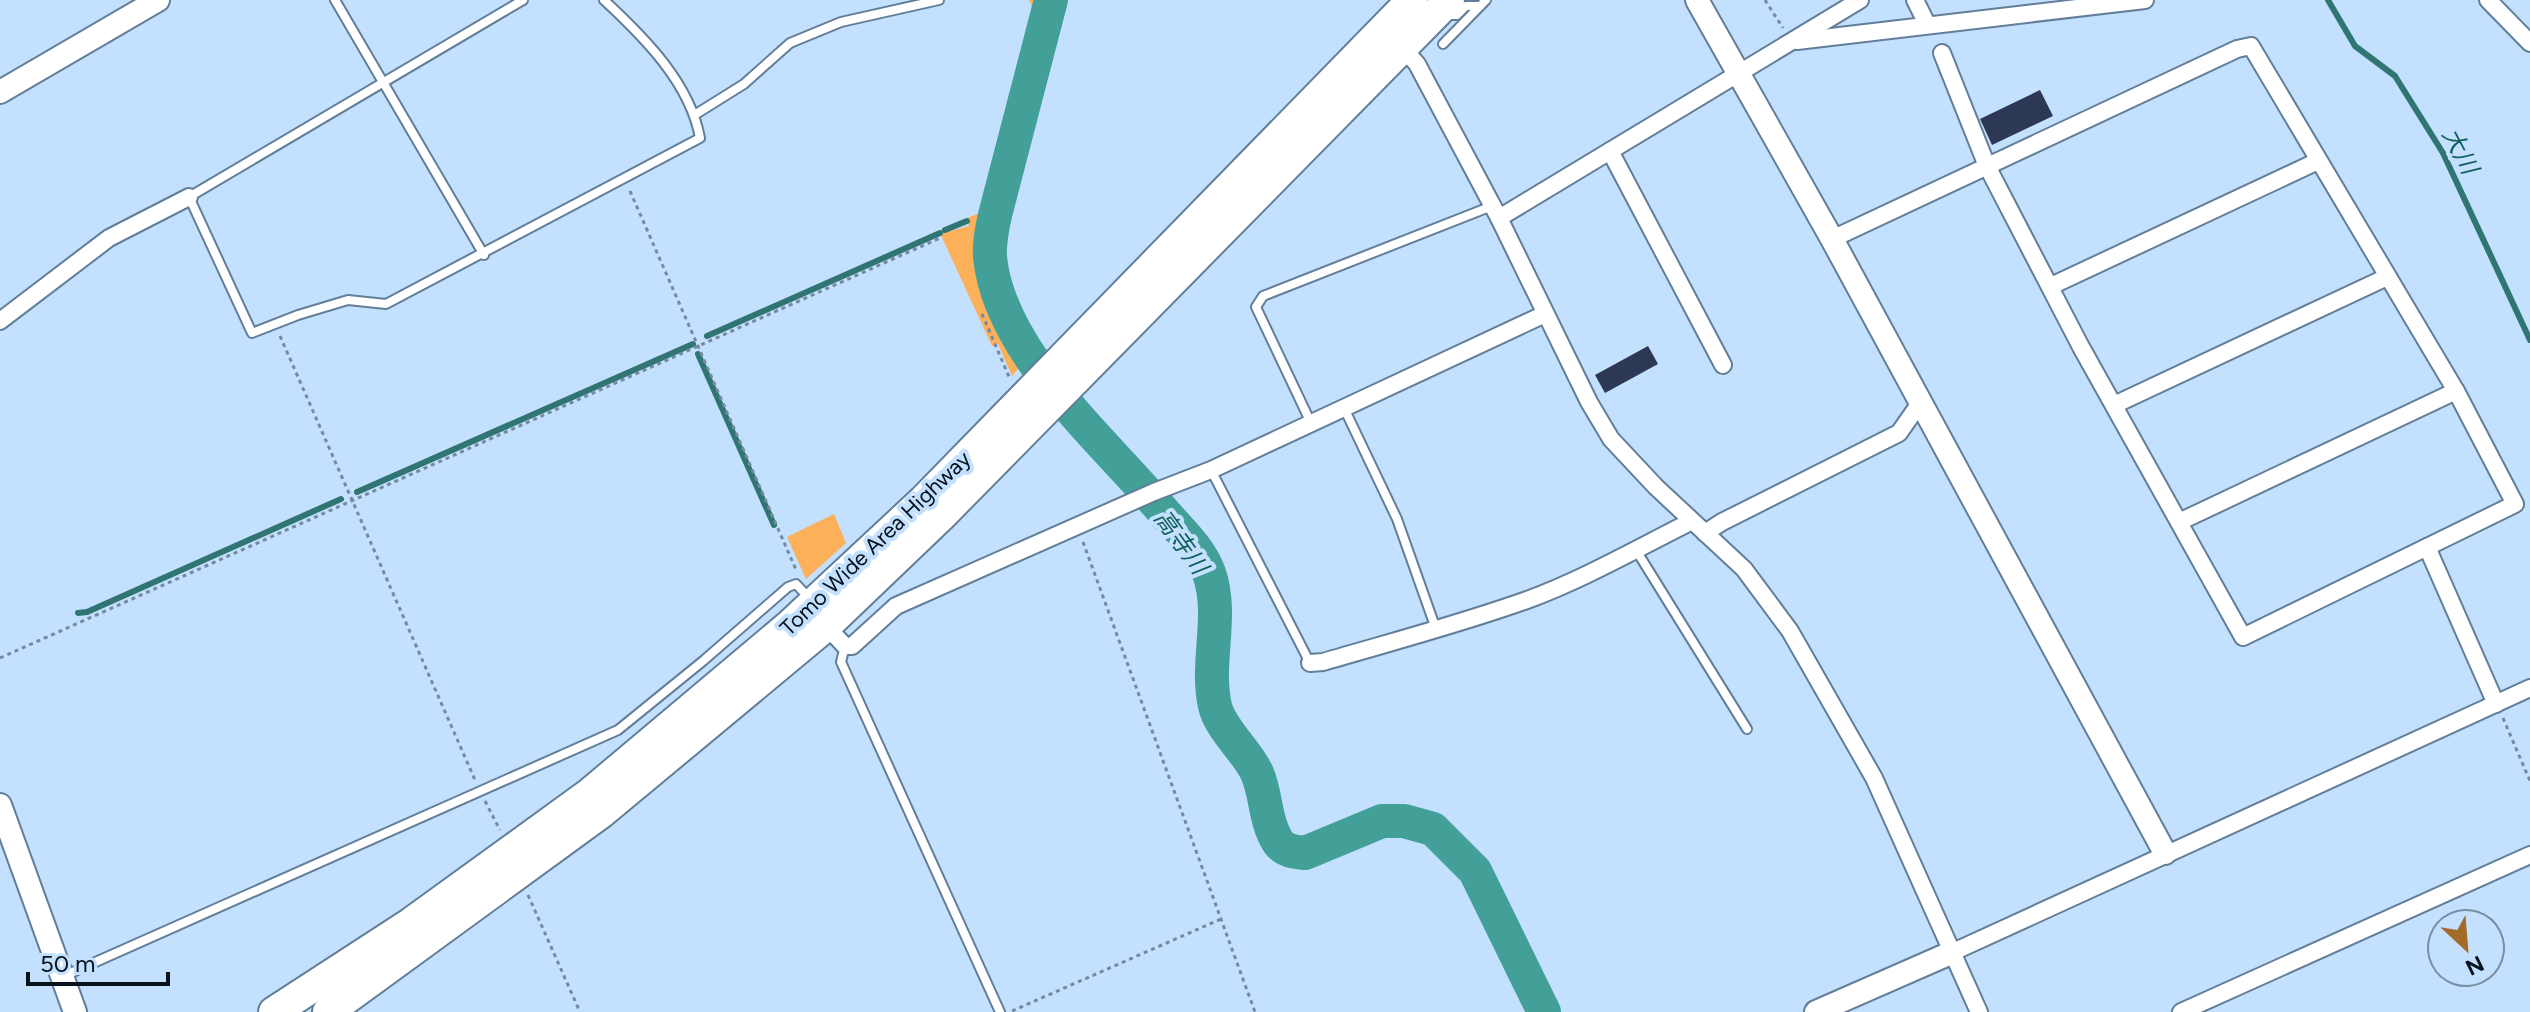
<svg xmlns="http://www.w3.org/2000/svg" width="2530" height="1012" font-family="Figtree,'Noto Sans JP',sans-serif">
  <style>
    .green { fill: #fcb059 }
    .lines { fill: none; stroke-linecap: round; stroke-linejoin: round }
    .stream { stroke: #317573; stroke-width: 6 }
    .river { stroke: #42a098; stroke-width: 34 }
    .building { fill: #2d3854 }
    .lane-casing { stroke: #627e98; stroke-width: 12 }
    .street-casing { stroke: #627e98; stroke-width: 20 }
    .secondary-casing { stroke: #627e98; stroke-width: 26 }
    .highway-casing { stroke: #627e98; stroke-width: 34 }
    .path { stroke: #758a9f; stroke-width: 3; stroke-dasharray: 4 4; stroke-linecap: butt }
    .lane { stroke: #fff; stroke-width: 8 }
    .street { stroke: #fff; stroke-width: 16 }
    .secondary { stroke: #fff; stroke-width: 22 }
    .highway { stroke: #fff; stroke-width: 30 }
    .labels { text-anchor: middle; stroke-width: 8; stroke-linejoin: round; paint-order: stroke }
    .street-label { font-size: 22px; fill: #08121c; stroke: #c3e1fe }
    .water-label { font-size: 24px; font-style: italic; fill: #115f5a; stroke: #c3e1fe }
  </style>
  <rect width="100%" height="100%" fill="#c3e1fe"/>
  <g class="green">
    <path d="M1029 0H1041L987 218C985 232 981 247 982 262 985 294 1006 337 1025 361L1012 376 998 344 992 346 939 231 944 228 947 232 969 226 967 218 982 212 1033 8Z"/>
    <path d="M834 514 846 543 806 579 787 537Z"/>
  </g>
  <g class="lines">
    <g class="stream">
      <path d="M2328 0 2355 46 2395 76 2443 153 2530 340"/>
      <path d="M945 230 967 221"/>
      <path d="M707 336 940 233"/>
      <path d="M698 354 774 525"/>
      <path d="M357 492 693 344"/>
      <path d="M78 613 87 612 341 499"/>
    </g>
    <path class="river" d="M1051 0 995 215C992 229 989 243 990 257 999 352 1103 440 1162 510 1178 529 1201 549 1209 573 1224 616 1205 663 1215 706 1220 729 1248 752 1257 773 1267 796 1264 819 1278 842 1284 851 1295 852 1305 853L1382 821H1404L1433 829 1475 871 1544 1012"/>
  </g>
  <g class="building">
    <path d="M2040 90 2053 116 1992 145 1980 119Z"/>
    <path d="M1648 346 1658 364 1605 393 1595 375Z"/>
  </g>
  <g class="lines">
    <g class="lane-casing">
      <g id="lane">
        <path d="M335 0 484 255"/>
        <path d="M523 0 189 197 252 333 298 315 348 300 386 304 700 138C690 83 644 37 604 0"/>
        <path d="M1445 15H1457L1466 6H1480"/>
        <path d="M1443 44 1486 0"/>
        <path d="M696 114 744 84 790 43 841 22 939 0"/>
        <path d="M1344 408 1397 519 1436 629"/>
        <path d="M1311 423 1256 307 1263 296 1492 206"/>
        <path d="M1211 470 1310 663"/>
        <path d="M1636 550 1747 729"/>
        <path d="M845 646 841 662 1000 1012"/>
        <path d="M64 976 618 730 703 661 788 587 796 584 811 600"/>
      </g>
    </g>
    <g class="street-casing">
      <g id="street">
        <path d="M1915 0 1927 24"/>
        <path d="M2488 0 2530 43"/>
        <path d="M1797 41 2145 0"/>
        <path d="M1402 47 1417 64 1499 218 1589 402 1611 439 1656 487 1744 569 1790 631 1874 778 1979 1012"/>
        <path d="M1610 151 1723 365"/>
        <path d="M1499 218 1860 0"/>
        <path d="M1832 239 2237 49 2251 46 2456 391 2515 504 2243 637 2081 347 1987 166 1942 53"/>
        <path d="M2051 286 2318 161"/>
        <path d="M0 321 109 238 189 197"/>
        <path d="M2114 405 2387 277"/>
        <path d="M2179 522 2456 391"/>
        <path d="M1705 533 1722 522 1899 433 1920 403"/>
        <path d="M2427 547 2496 704"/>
        <path d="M826 626 845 646H852L896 606 1154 492 1211 470 1545 314"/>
        <path d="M1310 663 1323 662C1391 642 1460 624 1527 600 1584 579 1638 548 1692 521"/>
        <path d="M1953 952 2530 688"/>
        <path d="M2181 1012 2530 855"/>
      </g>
    </g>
    <g class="secondary-casing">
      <g id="secondary">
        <path d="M1697 0 1832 239 2165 853"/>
        <path d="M0 92 158 0"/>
        <path d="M0 805 75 1012"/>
        <path d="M1816 1012 1953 952"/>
      </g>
    </g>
    <g class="highway-casing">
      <g id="highway">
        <path d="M274 1012 411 923 589 794 790 625 923 501 1412 0"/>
        <path d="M328 1012 601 813 826 626 941 516 1449 0"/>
      </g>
    </g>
    <g class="path">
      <path d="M1765 0 1783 28"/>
      <path d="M630 191 797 572"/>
      <path d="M982 314 1010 379"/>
      <path d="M280 336 475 780"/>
      <path d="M1083 542 1255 1012"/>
      <path d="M0 658 940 238"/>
      <path d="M2503 718 2530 781"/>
      <path d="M485 801 500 830"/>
      <path d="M528 895 580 1012"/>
      <path d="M1012 1011 1221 919"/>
    </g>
    <use href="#lane" class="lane"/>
    <use href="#street" class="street"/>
    <use href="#secondary" class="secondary"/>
    <use href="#highway" class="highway"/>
  </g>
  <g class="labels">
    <g class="street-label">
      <text transform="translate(875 543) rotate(-44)" y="8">Tomo Wide Area Highway</text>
    </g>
    <g class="water-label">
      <text transform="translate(2460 151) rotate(62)" y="8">大川</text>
      <text transform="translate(1181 542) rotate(54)" y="8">高寺川</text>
    </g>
  </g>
  <g transform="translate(2466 948) rotate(154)"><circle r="38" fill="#c3e1fe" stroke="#788ea4" stroke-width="2"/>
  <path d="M0-6L14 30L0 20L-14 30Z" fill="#a26b27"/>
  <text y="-12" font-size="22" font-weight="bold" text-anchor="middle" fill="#08121c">N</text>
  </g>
  <path d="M28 972v12h140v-12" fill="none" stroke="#08121c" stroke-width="4"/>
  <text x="40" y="972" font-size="24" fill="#08121c" stroke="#c3e1fe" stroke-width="6" paint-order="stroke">50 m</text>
</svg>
